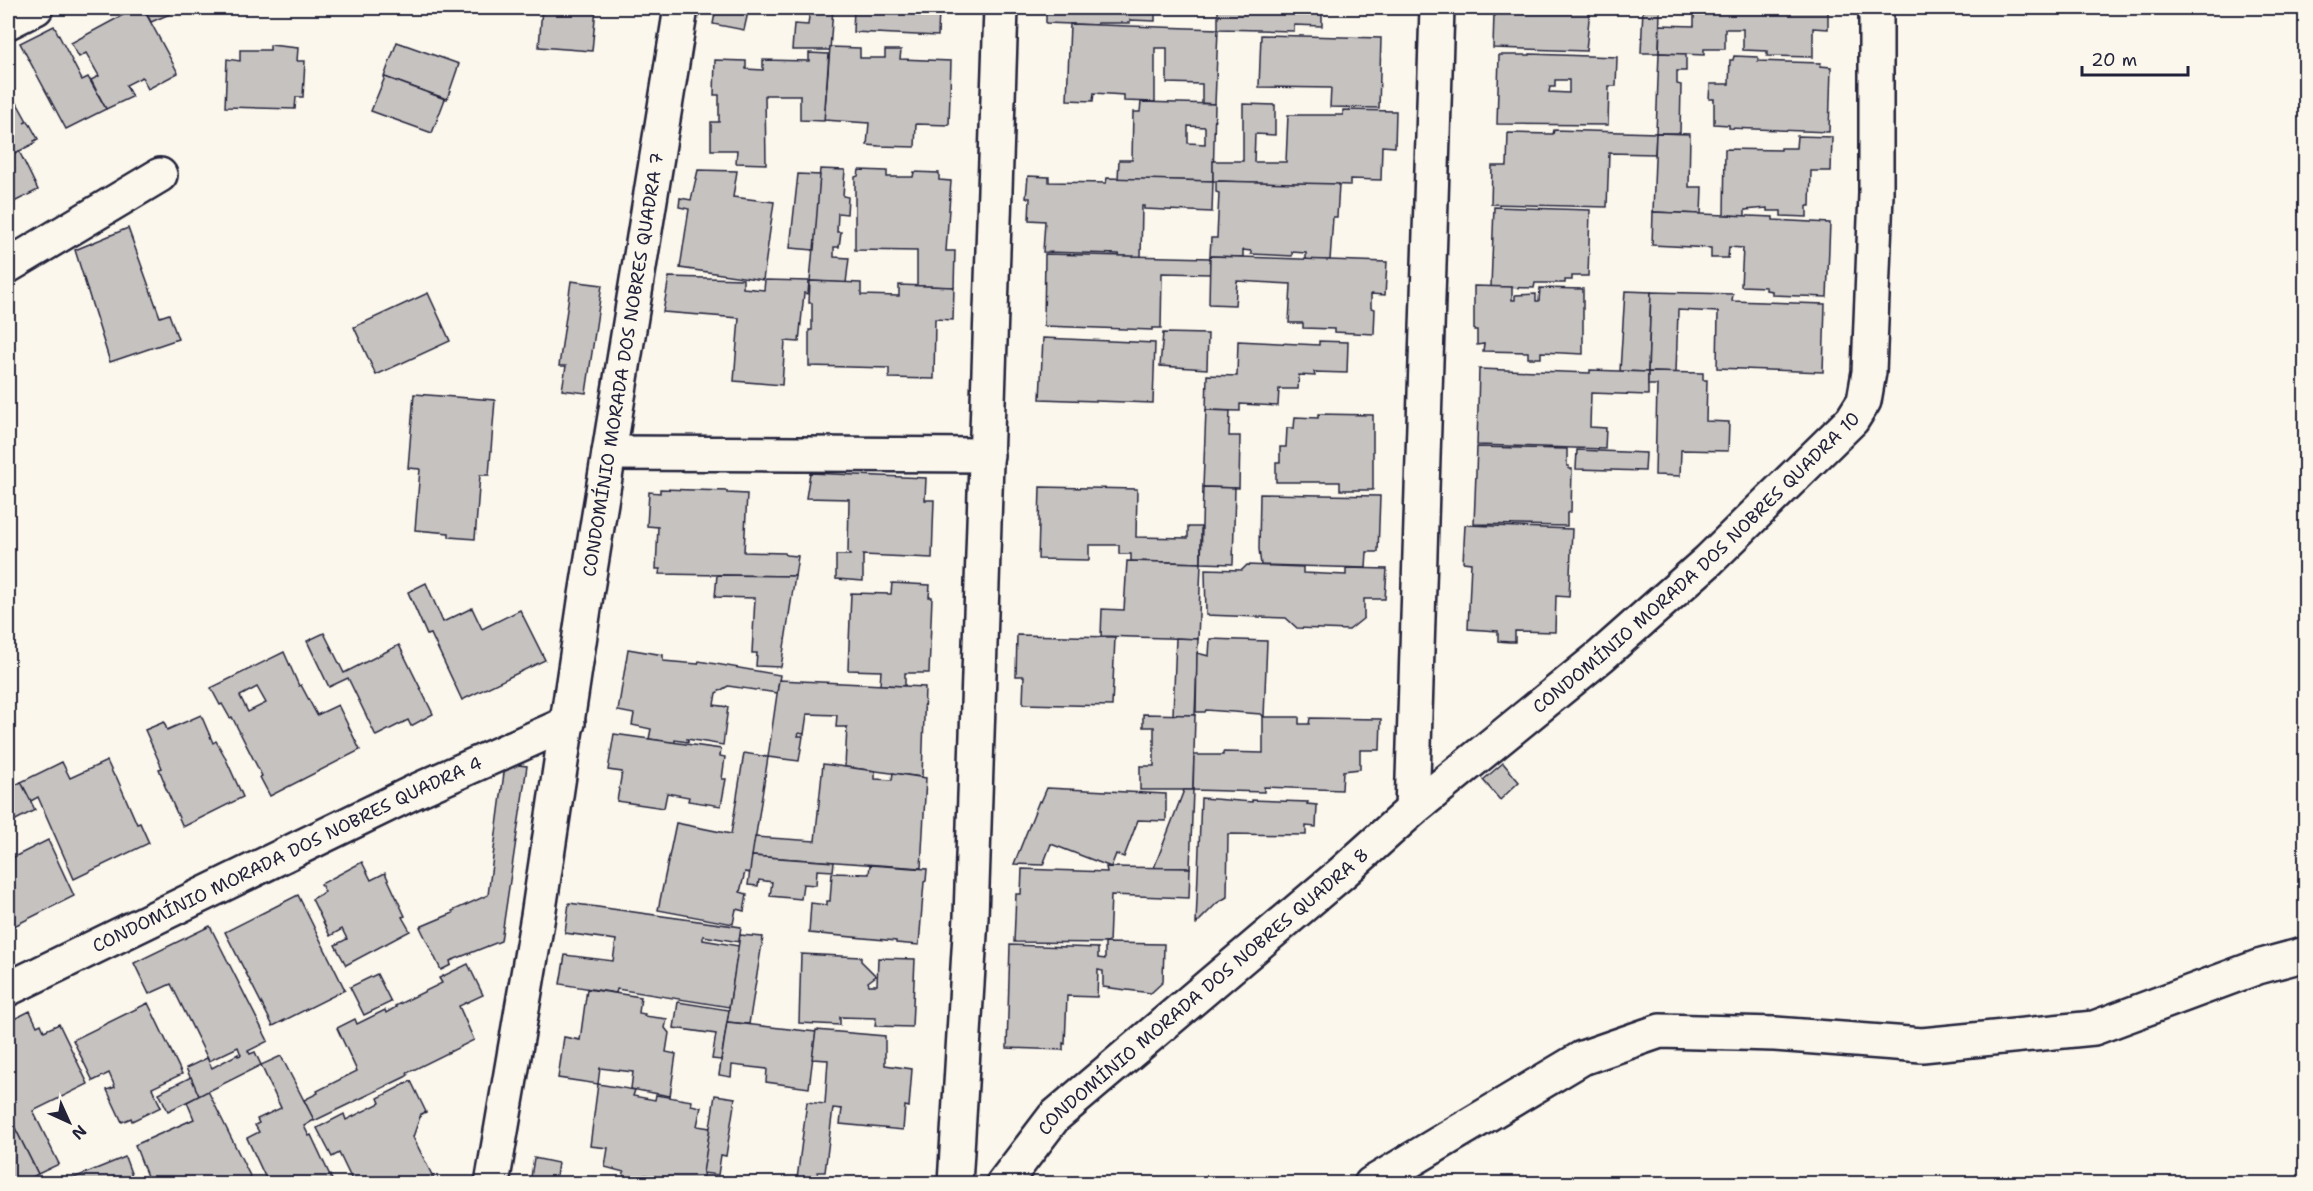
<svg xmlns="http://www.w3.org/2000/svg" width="2313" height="1191" font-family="'Shantell Sans',sans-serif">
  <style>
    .building { fill: #c6c2c0; stroke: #22223b; stroke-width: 1.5; fill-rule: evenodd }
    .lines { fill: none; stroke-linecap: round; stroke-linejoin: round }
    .minor-casing { stroke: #22223b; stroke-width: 38 }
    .minor { stroke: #fbf7ec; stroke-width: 33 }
    .labels { text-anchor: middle; stroke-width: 5; stroke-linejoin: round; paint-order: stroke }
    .street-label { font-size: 18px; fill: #22223b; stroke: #fbf7ec }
  </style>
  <rect width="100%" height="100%" fill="#fbf7ec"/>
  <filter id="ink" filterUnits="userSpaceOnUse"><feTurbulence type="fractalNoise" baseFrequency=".0167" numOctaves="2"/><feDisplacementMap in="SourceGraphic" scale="12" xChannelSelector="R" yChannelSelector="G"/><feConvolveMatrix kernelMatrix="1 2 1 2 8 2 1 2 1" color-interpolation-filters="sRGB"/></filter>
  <g filter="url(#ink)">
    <g class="building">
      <path d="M136 8H143L178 73 148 89 142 77 126 85 132 97 106 109 91 80 99 76 86 53 79 57 71 43Z"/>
      <path d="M144 8H175L177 11 151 22Z"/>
      <path d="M542 8H596L592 51 539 47Z"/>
      <path d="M716 8H749L744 30 713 24Z"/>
      <path d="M770 8H805L804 14Z"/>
      <path d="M810 8H833L830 50H792L794 24 808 25Z"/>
      <path d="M854 8H939L938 36 853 32Z"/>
      <path d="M1046 8H1155V21L1130 20V23H1097V25L1046 23Z"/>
      <path d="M1218 8H1322V26L1294 25V31L1218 29Z"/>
      <path d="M1491 8H1590L1586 51 1493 48 1494 13H1491Z"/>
      <path d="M1643 8H1660L1659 53H1641Z"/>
      <path d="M1694 8H1828V29L1813 28V57L1767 56V51L1743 50V29H1725V49H1704V55L1659 53 1660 25 1694 26Z"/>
      <path d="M1070 24 1218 29 1215 104 1202 103V84L1167 83V48H1155V102L1124 101V95L1094 93 1093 101 1067 100Z"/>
      <path d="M54 26 82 80 88 77 106 109 66 129 20 43Z"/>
      <path d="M1261 35 1381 38 1379 108 1330 107 1331 88 1259 87Z"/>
      <path d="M397 42 459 64 447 99 384 77Z"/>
      <path d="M270 45 298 48 297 61H305L303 97H296L295 109 225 107 227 59 240 61V50H270Z"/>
      <path d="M830 47 860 48V58H885V50H901L900 59 951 61 949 125 916 124 915 147 879 146 867 145 869 123 824 120Z"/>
      <path d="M809 53 829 54 824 121 800 120V95H765L766 164 736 163 737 150H711V122H719V95H714L715 60 746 61V69L763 70V60L809 61Z"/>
      <path d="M1659 53 1686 54V71H1677V84L1681 85 1680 133H1656Z"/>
      <path d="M1530 54 1617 57 1616 86H1609L1608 125 1497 124 1499 55H1530ZM1555 80H1569V93L1549 92 1550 87H1555Z"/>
      <path d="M1734 56 1758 57V61L1821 63 1820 66 1831 67 1829 132 1729 128V125L1714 124V99H1709L1710 84H1729L1730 60H1733Z"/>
      <path d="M385 77 445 99 432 133 371 111Z"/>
      <path d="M11 102 13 105 17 103 27 121 24 123 28 121 38 139 34 141 35 143 8 157V103Z"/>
      <path d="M1141 102 1215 104 1213 181 1118 179 1119 160H1132L1133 112H1140ZM1188 126 1205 127V144L1188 143Z"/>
      <path d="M1243 104 1275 105V135L1255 134 1254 162H1286L1288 115H1343V110L1396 111 1395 147 1382 146 1381 180 1350 179V185L1213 181V161H1243Z"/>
      <path d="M1554 130 1656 133 1655 154 1609 153 1607 207 1491 204 1492 166H1507L1508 133 1553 134Z"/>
      <path d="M1656 133 1690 134 1689 187H1702L1701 214 1653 212Z"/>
      <path d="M1797 136 1832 137 1831 171H1811L1810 206H1807V217L1781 216V211H1767V208L1745 210V216L1724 215 1725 149 1781 150V148H1796Z"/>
      <path d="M19 151 38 190 8 205V157Z"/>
      <path d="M820 169 845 170 843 196 848 197 847 214 838 213 837 232H841L839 247H834V257L849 258 846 283 810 281Z"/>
      <path d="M698 170 737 171 733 197 774 202 763 280 680 268 689 209 679 207 680 198 691 200Z"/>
      <path d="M859 170 887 171V177H913L914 172 939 173V180L951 181 946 251H955L954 287 917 286V251L855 250V177L858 176Z"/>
      <path d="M798 174 820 175 814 250 790 248Z"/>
      <path d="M1028 176 1049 177V182L1106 183 1107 178 1213 181 1212 212 1144 209V206H1142L1141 257 1120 256 1119 254 1043 252 1045 221 1029 220 1030 198H1026Z"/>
      <path d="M1216 181 1339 184 1337 217H1333L1330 260H1306V253L1292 252V256L1251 254V251L1243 250V257L1210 256 1211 238H1217L1219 193 1216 192Z"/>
      <path d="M1494 207 1590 210 1588 276H1572V280H1565V283H1535L1534 288 1491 287Z"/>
      <path d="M1653 212 1773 217V220L1830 223 1827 297 1772 295V291L1766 290V287L1741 286 1743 248 1729 247 1728 258H1711V248L1652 245Z"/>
      <path d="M128 228 160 317 169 314 178 339 110 362 75 250Z"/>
      <path d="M1045 254 1210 258V274L1162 273 1161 328H1152V330L1044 326Z"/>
      <path d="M1210 256 1387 262 1385 295 1371 294V308L1375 309 1374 334 1334 332V329L1303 328V323H1289L1291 284 1237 281 1235 305 1209 304Z"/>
      <path d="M669 277 743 279V288L764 290 765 280 809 281 808 294 804 293 799 342 785 341 782 385 734 381 739 318 663 312Z"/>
      <path d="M571 281 602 285 586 393 562 390 566 366H559Z"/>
      <path d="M810 281 861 283V295L899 296V285L954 287 953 320 935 319 934 379 889 378V368L809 366V330H812V303H809Z"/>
      <path d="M1474 286 1512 287V300H1515V295L1536 294V301H1539L1540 288 1583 289V354L1541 352V358H1528V352L1483 351 1484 344 1477 345V330H1474Z"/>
      <path d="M1625 291 1651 292 1648 372 1620 371Z"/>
      <path d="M1651 292 1733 294 1732 301 1825 304 1823 372 1717 368 1718 312 1678 310 1676 373 1648 372Z"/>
      <path d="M428 293 450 341 376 375 354 327Z"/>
      <path d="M1163 333 1208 334 1207 369 1160 366Z"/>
      <path d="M1043 338 1155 343 1153 403 1040 399Z"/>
      <path d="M1238 341 1319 345V341L1348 342 1347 373 1314 372 1315 376 1299 375 1298 389H1279L1278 406 1240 404V411L1206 410 1207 375 1237 376Z"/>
      <path d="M1479 369 1590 373V370L1648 372V395L1591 393 1590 427 1606 428 1605 449 1477 445Z"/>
      <path d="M1648 372 1703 373V380H1707L1706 421 1729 422 1728 451 1681 450 1680 476 1655 475 1657 385H1648Z"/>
      <path d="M414 394 495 400 489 475H480L475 539 449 537V533L415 530 420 469 408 468Z"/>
      <path d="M1206 410 1230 411 1229 436H1240L1239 488 1203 487Z"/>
      <path d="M1318 414 1373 415V490H1340V482H1276V462H1280V447H1286L1287 428H1294L1295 417 1318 418Z"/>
      <path d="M1477 447 1567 449V466H1569V469H1572L1571 512 1567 513V526L1474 524Z"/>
      <path d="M1577 450 1646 453 1645 471 1576 469Z"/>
      <path d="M810 473 926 478 925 500H934L932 558 863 555V581L836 579V555H850L848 552 849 499 806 498Z"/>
      <path d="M1040 487 1137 489 1136 537 1188 538V527H1201V563L1131 561V554H1119V545H1089V560L1038 559Z"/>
      <path d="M1203 487 1235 488 1233 564 1201 563Z"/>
      <path d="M660 489 727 491V493L747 494 744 552 785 553 786 555 798 556 795 576 659 574 660 569H656L658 527 647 526 649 492 660 493Z"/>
      <path d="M1260 494 1380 496 1378 552H1367L1366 568 1261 565 1259 549Z"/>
      <path d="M1465 525 1572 529 1569 597 1556 596 1555 632 1515 631V642H1509L1498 641V631L1468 629 1471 563 1463 562Z"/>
      <path d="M1127 561 1201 563 1198 639 1101 636 1102 609 1124 610Z"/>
      <path d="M1247 565 1303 567V573L1346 575V568L1387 569 1385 599H1364V618L1349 630 1297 628 1286 618 1206 615 1205 569 1242 570Z"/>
      <path d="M717 575 795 576 781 667 756 666 757 653H752L755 598 715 597Z"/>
      <path d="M426 583 443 622 472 608 482 629 520 610 545 660 462 700 431 634 427 635 408 592Z"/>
      <path d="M892 583 930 585 929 597H932L929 673H905V686L880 685 881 671 848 670 851 593 891 594Z"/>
      <path d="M324 633 344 673 399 645 433 714 411 726 408 720 376 736 348 678 329 687 307 641Z"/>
      <path d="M1017 635 1115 637 1112 706 1023 704 1024 676H1016Z"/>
      <path d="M1176 638 1198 639 1195 715H1173Z"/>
      <path d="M1210 639 1267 641 1264 717 1261 714 1206 710 1205 712H1196L1197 653 1209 656Z"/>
      <path d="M628 649 663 655V661L698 664 699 661 780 675 777 693 728 686 716 693 714 705 728 707 723 745 687 739 688 742 675 740V743L649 739 651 729 632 725 634 714 618 711Z"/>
      <path d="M284 652 299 686 301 685 317 715 338 705 360 750 270 796 260 777 262 776 232 717 230 718 222 704 220 705 211 688ZM257 687 266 703 248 712 240 696Z"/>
      <path d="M779 680 925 687 922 777 845 767 847 727H836L837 715 807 714 804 734 799 733 798 736H803L799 761 768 757Z"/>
      <path d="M1143 714 1195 715 1193 790H1140V766H1154V727H1143Z"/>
      <path d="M201 715 213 743 216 741 224 755 243 797 183 827 164 784H165L159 769 162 768 145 730 164 722 167 730Z"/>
      <path d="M1263 717H1299V724H1309L1310 718 1381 719 1380 750H1360V769L1343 771 1342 790 1264 787V792L1193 790 1194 755H1223V752L1263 753Z"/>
      <path d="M614 734 721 749 720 756 725 757 722 779H726L721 806 688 801 689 797 667 793 664 808 617 801 622 772 608 770Z"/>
      <path d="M744 753 768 757 750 873 745 872 740 892 747 894 744 911 736 909 733 924 658 910 676 823 731 834Z"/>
      <path d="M107 761 114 776H116L137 824 140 823 149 843 74 879 38 797 31 801 21 782 62 762 70 778Z"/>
      <path d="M1503 763 1519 782 1500 800 1483 780Z"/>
      <path d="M508 764 527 766 501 941 450 961 451 965 441 970 420 927 453 913 452 911 488 895 505 765Z"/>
      <path d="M823 764 875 771V779L892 780 893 773 926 778 921 868 752 856 755 837 815 841Z"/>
      <path d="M21 782 35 810 8 824V789Z"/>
      <path d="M1047 788 1166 794V821L1138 820 1124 857 1116 854 1111 867 1051 844 1043 865 1014 864 1039 801 1041 802Z"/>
      <path d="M1184 790H1193L1190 868H1154Z"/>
      <path d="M1201 798 1252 802V800L1308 802 1307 804 1317 805 1316 827 1306 826V835L1228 834 1227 897 1217 903 1196 924Z"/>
      <path d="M48 840 74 896 8 929V860Z"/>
      <path d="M752 856 834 862 833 871 817 870 816 885 803 884 801 899 770 896 772 882 759 880 758 886 748 885Z"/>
      <path d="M362 862 371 880 385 873 405 916 402 917 410 931 346 965 335 945 347 939 342 929 330 936 312 899 325 892 321 884Z"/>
      <path d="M870 865 927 869 926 881 924 882 919 945 896 943V941L809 933 811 903 827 905V901H830L832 873 869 874Z"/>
      <path d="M1106 867 1190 868 1189 898 1111 895 1109 943 1014 942 1016 894H1021L1022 869 1107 872Z"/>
      <path d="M298 895 345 990 273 1026 225 932Z"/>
      <path d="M569 903 741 927 739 942 703 936V940L739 946 729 1007 617 989 616 993 560 984 565 955 613 961 616 940 565 933Z"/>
      <path d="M210 926 268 1041 248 1051 250 1054 255 1052 261 1065 199 1096 186 1068 207 1058 212 1068 238 1054V1056L241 1055 238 1047 209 1061 171 984 149 994 134 963Z"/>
      <path d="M740 935 763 937 749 1024 727 1022Z"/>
      <path d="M1105 943 1164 944 1163 982 1151 993 1103 987V971L1098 970 1097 997 1067 996 1065 1044 1063 1043V1050L1007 1048 1010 945 1098 948V958L1105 959Z"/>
      <path d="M801 954 861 957V961L876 976 868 982 869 985H877L878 958 915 959 912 1027 875 1026 876 1018 840 1017V1025L799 1023Z"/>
      <path d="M468 964 483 995 459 1006 474 1040 407 1073 408 1075 405 1077 314 1121 304 1100 318 1093 317 1091 357 1071 337 1028 355 1019 357 1024 385 1010 386 1013 396 1007 395 1006 442 983 439 978Z"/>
      <path d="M377 974 391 1002 364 1015 350 987Z"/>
      <path d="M587 989 641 997 639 1013 645 1014 644 1016 667 1019 665 1028 669 1033 666 1052 676 1054 670 1096 631 1089 633 1072 600 1068 598 1084 558 1078 564 1037 580 1040Z"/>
      <path d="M678 1002 729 1010 721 1060 712 1059 716 1034 674 1028Z"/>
      <path d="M148 1003 182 1074 152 1088 161 1107 132 1121 131 1118 122 1122 107 1090 115 1087 109 1073 93 1081 73 1040Z"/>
      <path d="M30 1011 37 1026 41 1024 44 1031 59 1024 88 1084 33 1111 59 1164 38 1174 8 1114V1022Z"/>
      <path d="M727 1022 816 1032 809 1088 766 1082 767 1069 732 1065 731 1077 719 1075Z"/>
      <path d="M816 1030 885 1036V1065L912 1069 909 1107 905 1106 903 1130 840 1124 842 1109 833 1108 825 1172H818V1176L797 1179 807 1102 825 1104 828 1060 812 1059Z"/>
      <path d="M281 1056 314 1120 304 1126 309 1136 311 1135 334 1184H266L268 1183 247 1138 259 1132 255 1125 259 1123 257 1119 281 1108 261 1065Z"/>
      <path d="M191 1077 199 1096 168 1111 159 1093Z"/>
      <path d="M411 1081 426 1112 421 1114 413 1137 435 1181 430 1184H354L339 1153 332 1157 317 1128 344 1114 346 1120 380 1103 378 1098Z"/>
      <path d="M598 1084 635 1090 633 1096 655 1100 656 1095 692 1101 691 1105 701 1107 697 1126 710 1128 702 1184H667L668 1178 645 1175 643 1184H622L624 1172 605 1167 608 1148 590 1146Z"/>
      <path d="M208 1091 254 1184H150L135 1145 194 1119 187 1102Z"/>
      <path d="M715 1095 735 1098 726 1156 721 1155 718 1175 703 1173Z"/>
      <path d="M8 1114 38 1174 20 1184H9L8 1180Z"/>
      <path d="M125 1157 135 1184H59L118 1160Z"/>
      <path d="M534 1158 558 1163 555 1184H530Z"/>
    </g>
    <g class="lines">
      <g class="minor-casing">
        <g id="minor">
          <path d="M8 22 36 8"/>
          <path d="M8 266 160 175"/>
          <path d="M609 453 987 455"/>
          <path d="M1412 810 1437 8"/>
          <path id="s1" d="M8 989 416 791 568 723"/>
          <path id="s2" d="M492 1184 538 916 586 595 681 8"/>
          <path d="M955 1184 971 917 1001 8"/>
          <path id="s3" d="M1003 1184 1054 1117 1343 872 1412 810 1601 656 1708 561 1852 420 1864 401 1869 372 1876 194V8"/>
          <path d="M1371 1184 1582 1058 1660 1031 1775 1034 1922 1045 2094 1028 2258 967 2306 954"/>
        </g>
      </g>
      <use href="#minor" class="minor"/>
    </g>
  </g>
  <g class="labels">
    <g class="street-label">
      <text dy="6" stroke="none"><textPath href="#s2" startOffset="830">CONDOMÍNIO MORADA DOS NOBRES QUADRA 7</textPath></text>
      <text dy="6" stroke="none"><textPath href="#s3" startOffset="933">CONDOMÍNIO MORADA DOS NOBRES QUADRA 10</textPath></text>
      <text dy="6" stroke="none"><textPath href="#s1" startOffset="310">CONDOMÍNIO MORADA DOS NOBRES QUADRA 4</textPath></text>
      <text dy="6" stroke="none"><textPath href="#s3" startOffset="279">CONDOMÍNIO MORADA DOS NOBRES QUADRA 8</textPath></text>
    </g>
  </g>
  <rect width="2313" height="1191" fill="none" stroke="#fbf7ec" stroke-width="30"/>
  <rect x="15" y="15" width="2283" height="1161" fill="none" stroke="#22223b" stroke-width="2" filter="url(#ink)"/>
  <g transform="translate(69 1122) rotate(135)" stroke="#fbf7ec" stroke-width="4.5" paint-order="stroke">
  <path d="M0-4.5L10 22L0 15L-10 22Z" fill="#22223b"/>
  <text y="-9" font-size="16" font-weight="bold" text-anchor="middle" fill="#22223b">N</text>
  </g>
  <path d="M2082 66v9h106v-9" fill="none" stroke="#22223b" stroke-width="3"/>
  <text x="2091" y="66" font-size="18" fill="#22223b" stroke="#fbf7ec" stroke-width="4.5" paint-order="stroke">20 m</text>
</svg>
